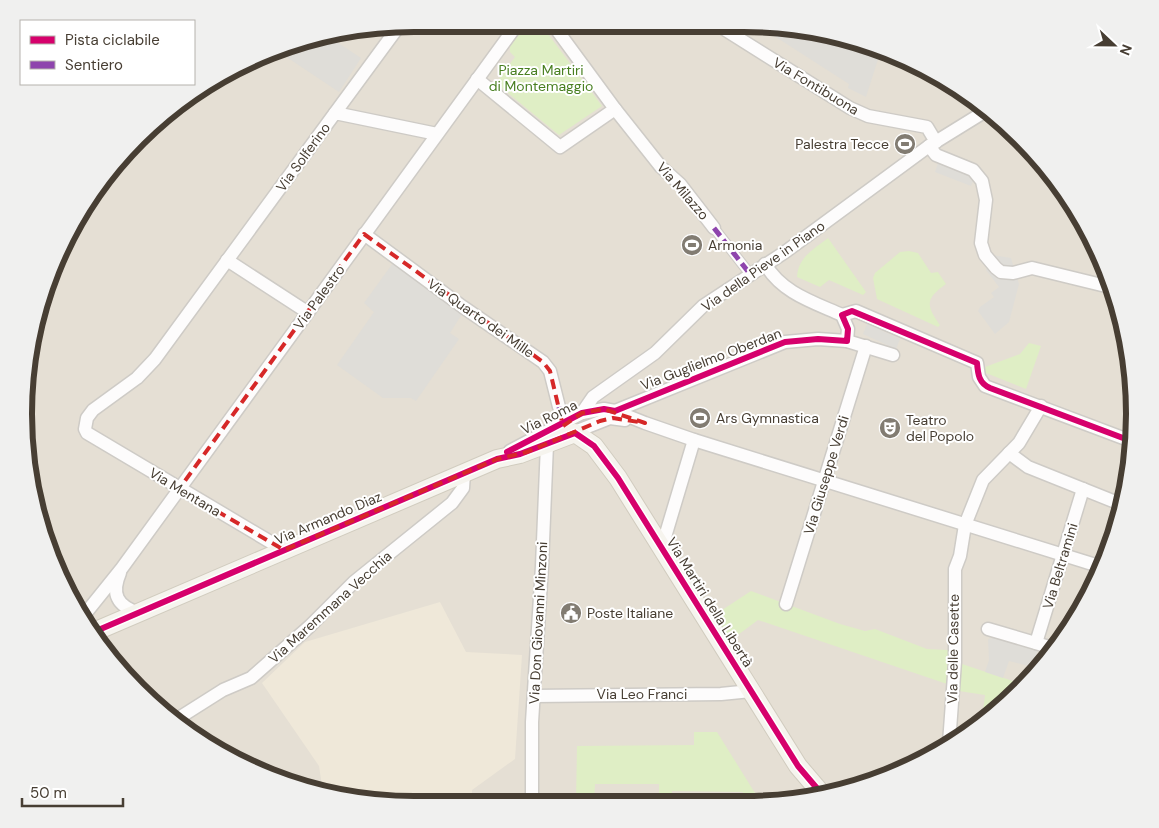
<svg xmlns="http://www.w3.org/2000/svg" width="1159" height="828" font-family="'DM Sans',sans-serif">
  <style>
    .residential { fill: #e5dfd4 }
    .education { fill: #efe8d9 }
    .park { fill: #dfeec5 }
    .parking { fill: #dfddd8 }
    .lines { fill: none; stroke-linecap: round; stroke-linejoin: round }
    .pedestrian-casing { stroke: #cecbc6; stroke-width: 11 }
    .minor-casing { stroke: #cecbc6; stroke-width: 15 }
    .secondary-casing { stroke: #d1ccbf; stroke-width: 20 }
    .pedestrian { stroke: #fdfcfc; stroke-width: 9 }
    .minor { stroke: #fdfcfc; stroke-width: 12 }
    .secondary { stroke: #f6f4ee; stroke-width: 18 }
    .quiet { stroke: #8e44ad; stroke-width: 5; stroke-dasharray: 10 5; stroke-linecap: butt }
    .cycleway-casing { stroke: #fff; stroke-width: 9 }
    .cycleway { stroke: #d6006c; stroke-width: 6 }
    .marked { fill: none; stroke: #d62828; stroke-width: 4; stroke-dasharray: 10 6; stroke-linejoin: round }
    .labels { text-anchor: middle; stroke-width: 4; stroke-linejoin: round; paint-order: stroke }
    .park-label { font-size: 14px; fill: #487f20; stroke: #fff }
    .street-label { font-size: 14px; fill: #473e33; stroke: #fff }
    .poi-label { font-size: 14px; fill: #473e33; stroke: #fff; text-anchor: start }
    .rim { fill: none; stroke: #473e33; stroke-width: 6 }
  </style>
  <rect width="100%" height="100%" fill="#f0eee8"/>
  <path class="residential" d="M414 24 821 31 940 76 1039 157 1083 219 1115 289 1132 363 1134 440 1122 515 1095 587 1054 652 1002 708 917 764 796 801 389 803 313 791 242 764 177 724 120 671 54 564 27 465V363L64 242 120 157 197 89 313 37Z"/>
  <path class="education" d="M440 602 466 652 522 655 515 759 472 790V803H389L323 793 319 766 262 683 305 642Z"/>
  <g class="park">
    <path d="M525 26H542L602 106 559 135 496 83 515 57 510 52V46Z"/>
    <path d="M828 238 866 292 863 295 829 280 820 287 797 277C798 257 814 249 828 238Z"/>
    <path d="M909 251 918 253 931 273 938 272 946 284C925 299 926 305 940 325L938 327 877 299 873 278 875 273 900 252Z"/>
    <path d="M1029 343 1041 346 1026 389 986 373 985 367 1020 354Z"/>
    <path d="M751 591 840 624 865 631 875 629 927 649 948 650 951 656 950 685 758 620 731 640 713 616Z"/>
    <path d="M959 663 1019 683 1015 693 983 711 985 695 959 691Z"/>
    <path d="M694 732H717L760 801H742L743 792 672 791 671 802H659V784H595L594 802H576L577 746 694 745Z"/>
  </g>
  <g class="parking">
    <path d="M765 30 821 31 880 53 866 97 848 88 849 84Z"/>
    <path d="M326 35 361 58 339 92 279 52 313 37Z"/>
    <path d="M938 163 975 177 971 186 935 172Z"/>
    <path d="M992 255 1011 258 1019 284 1009 322 995 334 978 311 980 307 994 297 991 293 999 287 986 270Z"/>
    <path d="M393 263 462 314 450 333 459 339 416 401 411 398H383L337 365 374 312 364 303Z"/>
    <path d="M867 324 900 339 896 349 863 334Z"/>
    <path d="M997 637 1038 650 1032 667 1009 661 1003 678 985 672 989 660 988 639Z"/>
  </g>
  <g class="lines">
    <g class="pedestrian-casing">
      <path id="pedestrian" d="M714 228 750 274"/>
    </g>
    <g class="minor-casing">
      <g id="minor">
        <path d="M724 29 850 108 868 116 927 127 936 142"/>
        <path d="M477 79 560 147 615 109 554 26"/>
        <path d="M615 109 661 167 680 184 714 228"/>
        <path d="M335 113 399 26"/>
        <path d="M929 146 936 155 973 170 982 181 986 200 981 243 985 255 996 268 1001 272 1013 273 1032 268 1114 288"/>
        <path d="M364 234 463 307 543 362 550 371 559 407"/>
        <path d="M227 260 307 312"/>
        <path d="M765 264C782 293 813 302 842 315L848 329 847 341"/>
        <path d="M842 315 856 311 977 363 979 377 985 386 1131 441 1134 445"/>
        <path d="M615 411 785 342 818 339 847 341 893 355"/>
        <path d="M582 413 593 397 655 353 703 306 785 252 929 146 984 112"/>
        <path d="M572 433 610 418 625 420"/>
        <path d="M510 451 582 413 604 409 615 411 645 423 694 440 1102 567"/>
        <path d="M1009 453 1028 467 1123 505"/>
        <path d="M662 547 694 440"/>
        <path d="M284 550 87 433 85 429 87 418 93 410 137 378 155 359 335 113 437 134"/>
        <path d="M120 573C111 594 117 606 139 613"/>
        <path d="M786 604 866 346"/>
        <path d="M85 614 122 568 516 26"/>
        <path d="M988 629 1056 649"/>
        <path d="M1036 643 1083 489"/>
        <path d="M534 696 721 694 751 691"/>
        <path d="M174 721 223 690 251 678 310 626 354 582 452 503 463 488 464 473"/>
        <path d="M949 743 955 662V569L960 556 965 525 983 480 1019 443 1041 406"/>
        <path d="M532 803V722L542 566 547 444"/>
      </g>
    </g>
    <g class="secondary-casing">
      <path id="secondary" d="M96 631 497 459 520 454 575 433 594 446 618 478 798 766 821 793"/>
    </g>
    <use href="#pedestrian" class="pedestrian"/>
    <use href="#minor" class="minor"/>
    <use href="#secondary" class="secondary"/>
    <g class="quiet">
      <path d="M714 228 750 274"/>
      <path d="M559 407 563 425"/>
    </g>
    <g class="cycleway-casing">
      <g id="cycleway">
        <path d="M507 452 582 413 604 409 615 411 785 342 818 339 847 341 848 329 842 315 852 311 977 363C978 375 979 383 990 388L1131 441 1134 445"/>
        <path d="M96 631 497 459 520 454 575 433 594 446 618 478 798 766 821 793"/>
      </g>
    </g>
    <use href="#cycleway" class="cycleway"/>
  </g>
  <path class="marked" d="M364 234 543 362 550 371 563 426 582 413 604 409 645 423 613 418 600 421 527 452 497 459 284 550 179 489Z"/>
  <defs>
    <g id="stadium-disc" transform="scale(1.125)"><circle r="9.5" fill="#827c72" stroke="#fff"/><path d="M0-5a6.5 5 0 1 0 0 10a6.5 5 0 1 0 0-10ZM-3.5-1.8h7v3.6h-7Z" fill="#fff"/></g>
    <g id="theatre-disc" transform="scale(1.125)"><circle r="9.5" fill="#827c72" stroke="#fff"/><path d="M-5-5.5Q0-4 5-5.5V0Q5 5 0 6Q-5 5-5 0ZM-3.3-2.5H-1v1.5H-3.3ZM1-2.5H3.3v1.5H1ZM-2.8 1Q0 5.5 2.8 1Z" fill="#fff"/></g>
    <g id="civic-disc" transform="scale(1.125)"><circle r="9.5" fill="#827c72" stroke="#fff"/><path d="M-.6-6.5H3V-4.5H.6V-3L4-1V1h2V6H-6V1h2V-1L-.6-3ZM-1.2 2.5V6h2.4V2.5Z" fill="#fff"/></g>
  </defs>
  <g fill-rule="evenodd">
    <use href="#stadium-disc" x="905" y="144"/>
    <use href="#stadium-disc" x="692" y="245"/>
    <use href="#stadium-disc" x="700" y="418"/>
    <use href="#theatre-disc" x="890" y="428"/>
    <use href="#civic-disc" x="571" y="613"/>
  </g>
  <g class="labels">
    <g class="park-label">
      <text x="541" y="75">Piazza Martiri<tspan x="541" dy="16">di Montemaggio</tspan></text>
    </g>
    <g class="street-label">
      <text transform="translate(816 86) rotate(31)" y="5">Via Fontibuona</text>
      <text transform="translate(303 157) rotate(-54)" y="5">Via Solferino</text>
      <text transform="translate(683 191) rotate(49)" y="5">Via Milazzo</text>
      <text transform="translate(763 266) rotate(-35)" y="5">Via della Pieve in Piano</text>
      <text transform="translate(319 297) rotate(-54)" y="5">Via Palestro</text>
      <text transform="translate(481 318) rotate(35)" y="5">Via Quarto dei Mille</text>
      <text transform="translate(711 359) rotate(-21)" y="5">Via Guglielmo Oberdan</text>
      <text transform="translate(549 417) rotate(-26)" y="5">Via Roma</text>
      <text transform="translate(826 475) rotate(-73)" y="5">Via Giuseppe Verdi</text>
      <text transform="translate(185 492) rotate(31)" y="5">Via Mentana</text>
      <text transform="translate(328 518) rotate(-23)" y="5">Via Armando Diaz</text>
      <text transform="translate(1060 566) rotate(-73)" y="5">Via Beltramini</text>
      <text transform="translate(710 602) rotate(58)" y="5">Via Martiri della Libertà</text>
      <text transform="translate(330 607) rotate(-42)" y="5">Via Maremmana Vecchia</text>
      <text transform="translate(538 623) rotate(-87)" y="5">Via Don Giovanni Minzoni</text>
      <text transform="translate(953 649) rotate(-89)" y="5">Via delle Casette</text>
      <text x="642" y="699">Via Leo Franci</text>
    </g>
    <g class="poi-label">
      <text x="889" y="149" text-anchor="end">Palestra Tecce</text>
      <text x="708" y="250">Armonia</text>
      <text x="716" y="423">Ars Gymnastica</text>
      <text x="906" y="425">Teatro<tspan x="906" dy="16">del Popolo</tspan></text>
      <text x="587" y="618">Poste Italiane</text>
    </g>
  </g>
  <path d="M0 0H1159V828H0ZM414 32H744A382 382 0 0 1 1126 414V414A382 382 0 0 1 744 796H414A382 382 0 0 1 32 414V414A382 382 0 0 1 414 32Z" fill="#f0f0ef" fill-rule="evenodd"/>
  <path class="rim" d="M414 32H744A382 382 0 0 1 1126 414V414A382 382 0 0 1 744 796H414A382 382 0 0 1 32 414V414A382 382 0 0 1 414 32Z"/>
  <rect x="20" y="20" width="175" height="65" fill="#ffffff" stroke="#b5b2ad"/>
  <rect x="30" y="36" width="25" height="8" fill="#d6006c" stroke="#b5b2ad"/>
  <text x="65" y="45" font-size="15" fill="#473e33">Pista ciclabile</text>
  <rect x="30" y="61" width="25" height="8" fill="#8e44ad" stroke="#b5b2ad"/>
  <text x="65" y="70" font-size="15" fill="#473e33">Sentiero</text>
  <g transform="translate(1114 45) rotate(112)" stroke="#ffffff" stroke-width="4" paint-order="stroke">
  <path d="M0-4L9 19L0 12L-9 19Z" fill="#473e33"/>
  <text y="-8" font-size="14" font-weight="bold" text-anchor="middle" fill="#473e33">N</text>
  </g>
  <path d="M22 798v8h101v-8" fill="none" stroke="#473e33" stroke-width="2.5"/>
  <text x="30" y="798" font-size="15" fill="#473e33" stroke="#ffffff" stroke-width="4" paint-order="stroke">50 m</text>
</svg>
